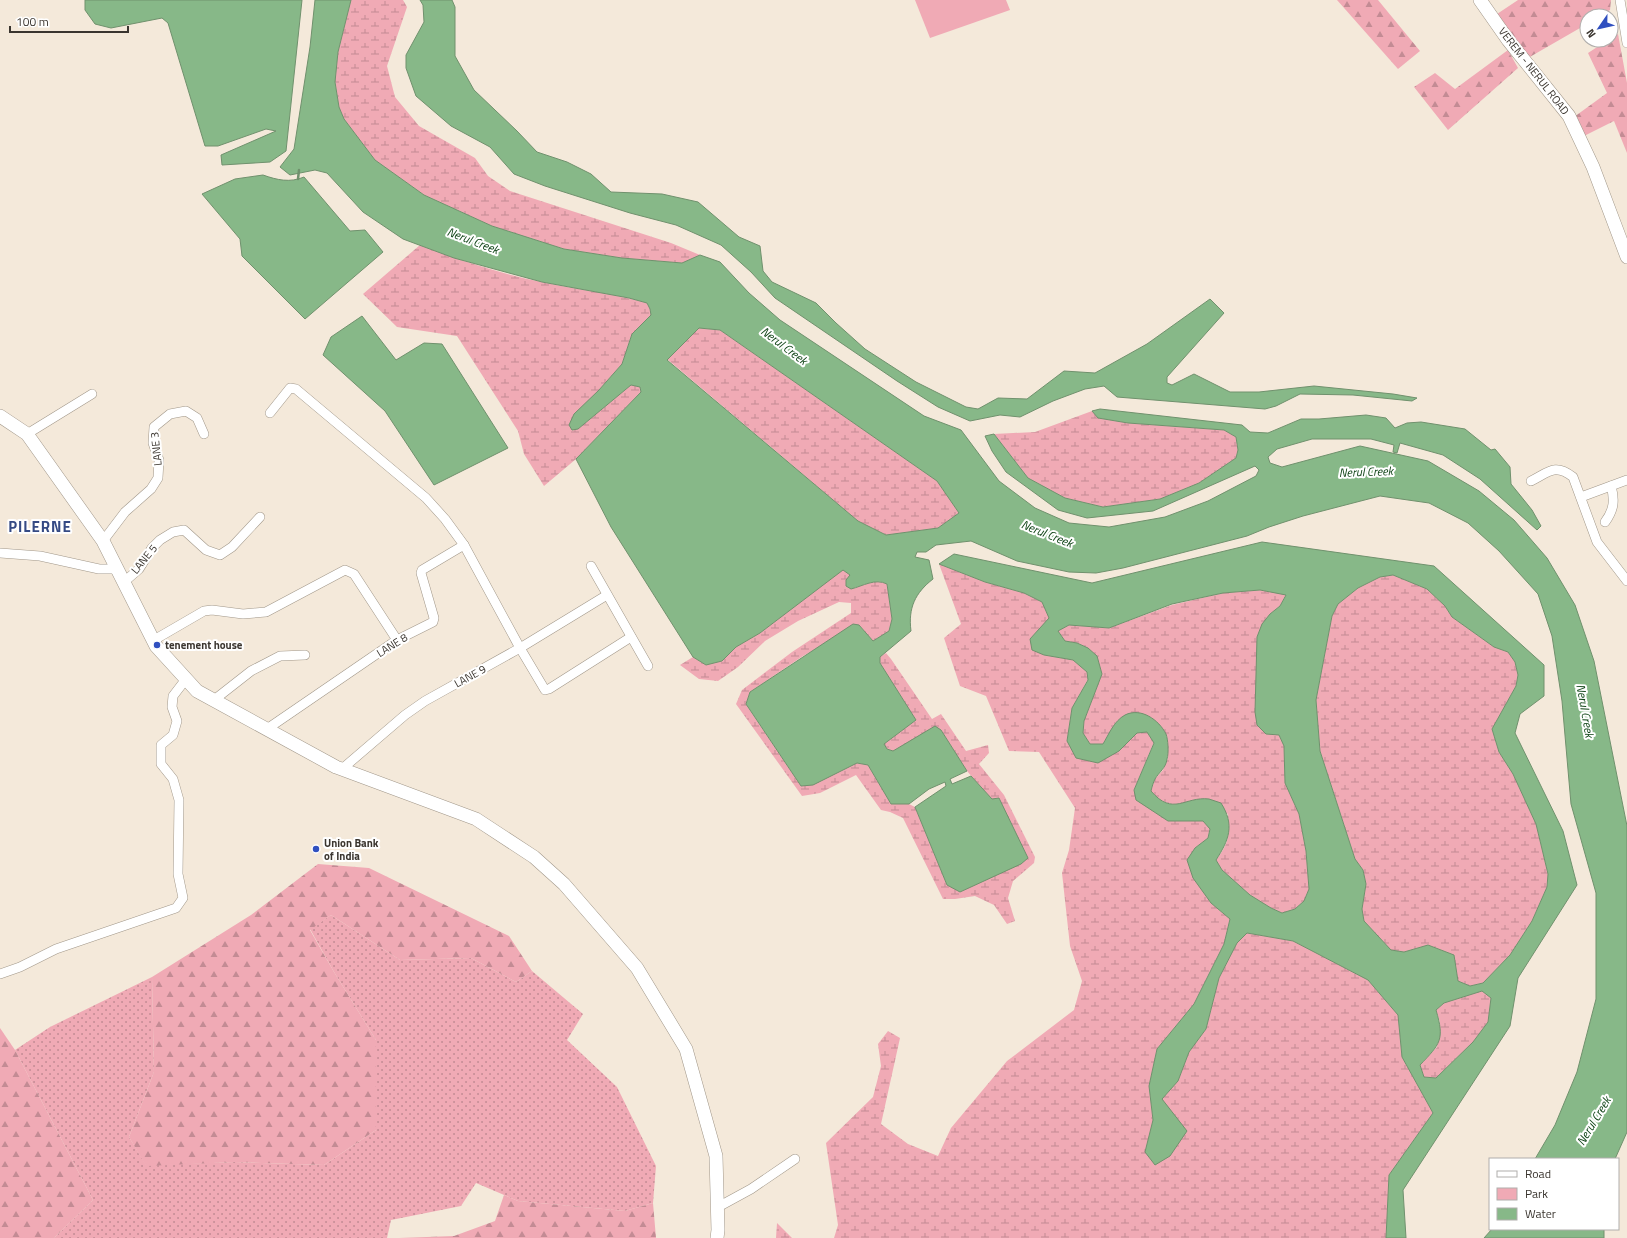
<svg xmlns="http://www.w3.org/2000/svg" width="1627" height="1238" font-family="'Titillium Web',sans-serif">
  <style>
    .grass { fill: url(#grass-dots) }
    .forest { fill: url(#forest-firs) }
    .wetland { fill: url(#wetland-marsh) }
    .park { fill: #f0aab5 }
    .water { fill: #87b888; stroke: #70916d; fill-rule: evenodd }
    .lines { fill: none; stroke-linecap: round; stroke-linejoin: round }
    .stream { stroke: #70916d; stroke-width: 2.5 }
    .street-casing { stroke: #a19789; stroke-width: 10 }
    .secondary-casing { stroke: #a19789; stroke-width: 14 }
    .street { stroke: #fff; stroke-width: 9 }
    .secondary { stroke: #fff; stroke-width: 13 }
    .poi-dot { fill: #3050c0; stroke: #fff; stroke-width: 1.5 }
    .labels { text-anchor: middle; stroke-width: 4; stroke-linejoin: round; paint-order: stroke }
    .street-label { font-size: 11px; fill: #3a352f; stroke: #fff }
    .poi-label { font-size: 11px; font-weight: bold; fill: #3a352f; stroke: #fff; text-anchor: start }
    .water-label { font-size: 12px; font-style: italic; fill: #0e4315; stroke: #fff }
    .district-label { font-size: 15px; font-weight: bold; letter-spacing: 1px; fill: #354a84; stroke: #fff }
  </style>
  <defs>
    <pattern id="grass-dots" width="8" height="8" patternUnits="userSpaceOnUse"><rect width="8" height="8" fill="#f0aab5"/><path d="M2 2h.1M6 6h.1" fill="none" stroke="#c38b94" stroke-width="1.8" stroke-linecap="round"/></pattern>
    <pattern id="forest-firs" width="22" height="20" patternUnits="userSpaceOnUse"><rect width="22" height="20" fill="#f0aab5"/><path d="M5 1l3.5 6h-7zM16 11l3.5 6h-7z" fill="#c38b94"/></pattern>
    <pattern id="wetland-marsh" width="20" height="14" patternUnits="userSpaceOnUse"><rect width="20" height="14" fill="#f0aab5"/><path d="M1 5h8M5 5V1M11 12h8M15 12V8" fill="none" stroke="#c38b94"/></pattern>
  </defs>
  <rect width="100%" height="100%" fill="#f4e9da"/>
  <path class="grass" d="M331 915 400 960 471 958 516 982 532 971 583 1014 567 1040 617 1087 656 1166 653 1203 625 1211 518 1201 476 1183 461 1206 391 1220 387 1238H54L93 1200 15 1050 50 1027 152 977 154 1072 129 1137 146 1165 235 1162 324 1165 376 1130V1040L334 972 310 929Z"/>
  <g class="forest">
    <path d="M1337 0H1378L1420 51 1398 69Z"/>
    <path d="M1518 0H1611L1610 10 1600 16H1587V24L1528 58 1497 14Z"/>
    <path d="M1618 34 1627 83V153L1614 121 1584 136 1574 117 1607 93 1588 53 1608 40H1611V38Z"/>
    <path d="M1508 50 1518 68 1448 130 1414 87 1435 73 1455 89Z"/>
    <path d="M318 864 369 868 509 936 532 971 516 982 471 958 400 960 331 915 310 930 334 972 376 1040V1130L324 1165 235 1162 146 1166 129 1137 154 1072 152 977 251 915Z"/>
    <path d="M0 1028 15 1050 93 1200 54 1238H0Z"/>
    <path d="M504 1195 518 1201 625 1211 653 1203 656 1238H399L454 1236 495 1221Z"/>
  </g>
  <g class="wetland">
    <path d="M351 0H403L407 7 387 66 395 97 419 126 475 158 488 176 510 191 671 243 700 255 683 263 622 258 564 249 492 226 424 195 375 160 344 119 339 107 335 81 338 52Z"/>
    <path d="M420 245C459 260 501 274 542 282 577 290 613 293 647 303L650 309 651 315 632 334 622 364 599 390 578 429 631 385 640 387 641 392 576 459 544 486 524 454 518 431 457 336 397 327 363 294Z"/>
    <path d="M699 328 720 330 937 481 959 513 938 528 886 535 858 521 667 359Z"/>
    <path d="M1092 411 1099 418 1128 423 1224 430 1236 437 1238 450 1236 458 1199 483 1160 499 1103 507 1065 498 1028 478 994 434 1035 432Z"/>
    <path d="M939 564 985 582 1024 593 1042 602 1050 618 1030 639 1044 655 1073 660 1087 672 1088 679 1072 708 1067 741 1119 751 1137 733 1147 732 1154 742 1134 790 1168 821H1203L1210 828 1208 838 1195 848 1211 903 1230 919 1224 944 1194 1004 1157 1049 1149 1086 1153 1120 1145 1152 1162 1099 1178 1081 1189 1052 1206 1029 1219 978 1237 943 1247 933 1293 941 1368 980 1398 1015 1402 1057 1433 1113 1389 1175 1386 1238H834L838 1225 826 1143 873 1097 881 1066 878 1044 888 1031 900 1038 881 1124 908 1144 938 1156 951 1128 1007 1061 1074 1010 1082 981 1070 946 1062 873 1069 850 1075 808 1039 752 1009 751 986 696 960 686 944 638 961 624Z"/>
    <path d="M843 569 850 575 851 589C864 586 875 578 887 584L892 619 889 631 873 641 859 625 803 656 750 692 746 704 749 709 801 786 813 784 857 763 868 765 891 804H909L915 807 947 885 992 800 967 771 941 730 904 745 893 751 887 749 884 744 916 720 880 663V657L886 653 891 659 932 719 941 714 966 751 988 745 989 753 979 764 1004 795 1035 857 1034 863 1013 881 1008 898 1015 921 1007 924 994 905 975 896 955 899H943L903 818 890 812 881 810 856 775 820 793 802 796 736 704 742 690 792 652 851 613V603L839 602 798 621 765 641 738 667 718 681 699 679 680 665 693 657 706 665 722 661 736 647 760 633Z"/>
    <path d="M1393 575 1427 589 1445 606 1452 617 1494 647 1508 652 1515 662 1518 675 1516 686 1492 729 1499 752 1513 774 1536 824 1548 874 1547 887 1532 921 1510 955 1483 983 1470 986 1458 981 1454 955 1428 945 1404 952 1391 950 1364 921 1362 909 1366 884 1363 870 1355 859 1320 751 1316 700 1332 616 1338 604 1358 588 1380 577Z"/>
    <path d="M1260 590 1286 594 1280 606 1270 614 1279 735 1284 746 1285 783 1299 814 1306 851 1309 889 1304 901 1295 909 1282 913 1271 908 1250 895 1222 870 1216 860C1230 842 1229 836 1228 814L1197 800 1184 804H1171L1159 800 1151 791 1155 779 1163 770 1168 758 1167 735 1116 722 1103 744H1090L1083 733 1084 721 1102 674 1097 657 1088 648 1077 643 1065 641 1058 631 1069 625 1109 628 1172 605 1223 593Z"/>
    <path d="M1482 991 1491 998 1488 1022 1473 1042 1436 1078 1424 1077 1420 1065 1437 1047 1440 1022 1436 1010 1444 1003Z"/>
    <path d="M777 1223 792 1238H776Z"/>
  </g>
  <path class="park" d="M915 0H1006L1010 10 930 38Z"/>
  <g class="water">
    <path d="M85 0H302L286 151 270 162 222 165 221 155 276 131 266 129 218 146H205L168 23 162 18 111 28 95 24 85 10Z"/>
    <path d="M315 0H351L338 52 335 82 339 107 344 119 375 160 424 195 492 226 564 249 622 258 682 263 700 255 720 262 749 293 780 320 924 416 961 430 999 481 1035 508 1069 523 1109 527 1165 517 1208 501 1256 476 1259 470 1255 466 1153 511 1087 518 1058 510 1006 472 992 451 985 436 994 434 1028 478 1065 498 1103 507 1160 499 1199 483 1236 458 1238 450 1236 437 1224 430 1128 423 1098 418 1092 411 1100 409 1242 425 1250 432 1268 433 1301 419H1319L1366 415 1386 418 1395 428 1407 423 1421 422 1465 429 1491 450 1495 449 1510 467 1511 484 1532 510 1541 526 1537 530 1480 479 1443 455 1400 443 1397 453 1393 452 1394 445 1371 439H1312L1277 449 1268 457 1270 463 1282 467 1360 446 1428 461 1479 491 1514 520 1547 558 1575 605 1594 661 1627 826V1132L1615 1159H1535L1555 1125 1577 1072 1596 999V893L1571 804 1562 701 1552 636 1538 594 1499 551 1468 523 1429 503 1380 496 1303 516 1269 527 1247 536 1123 568 1096 573 1069 572 1017 561 971 541 936 545 926 552H917L915 557 929 560 933 579C915 593 908 608 911 631L880 657V663L916 720 884 744 887 749 893 751 935 726 941 730 967 771 950 779 952 784 971 776 992 799 999 798 1028 858 1021 864 960 892 947 885 915 807 946 786 945 782 929 789 909 804H891L868 765 857 763 813 785 801 786 746 704 750 692 853 624 859 625 873 641 889 631 892 619 887 584C875 578 863 586 851 589L846 586V580L850 575 843 570 760 633 736 647 722 661 706 665 693 657 611 527 576 459 641 392 640 387 631 385 578 429 572 430 569 425 574 414 599 390 622 364 632 334 651 315 650 309 647 303 629 298 542 282 454 258 403 239 363 212 327 173 315 170 290 175 280 167 294 149 310 47ZM699 328 720 330 937 481 959 513 938 528 886 535 858 521 667 360Z"/>
    <path d="M420 0H452L455 7V56L474 90 517 131 537 152 567 162 591 174 611 192 662 194 698 202 739 237 760 246 763 271 772 282 816 303 836 323 865 349 916 382 966 407 978 409 998 398 1027 399 1064 371 1095 373 1147 344 1210 299 1224 313 1167 377V383L1172 385 1194 374 1230 392H1259L1314 386 1393 394 1417 398 1412 401 1353 395 1300 394 1276 406 1265 409 1117 397 1104 386 1085 389 1053 401 1020 417 1000 415 970 421 938 407 897 381 775 298 751 272 721 245 676 225 630 213 545 186 514 174 490 147 451 126 416 96 406 68V55L424 22 423 5Z"/>
    <path d="M263 175C277 180 290 183 304 177L350 231 365 230 383 252 305 319 242 256 240 239 202 194 235 179Z"/>
    <path d="M362 316 396 360 424 343 442 344 508 448 434 485 385 411 323 355 331 337Z"/>
    <path d="M1262 542 1434 566 1544 665V696L1520 714 1515 733 1563 831 1577 885 1518 978 1510 1026 1403 1190 1406 1238H1386L1389 1175 1433 1113 1402 1057 1398 1015 1368 980 1293 941 1247 933 1237 943 1219 978 1206 1029 1189 1052 1178 1081 1162 1099 1187 1131 1170 1156 1155 1165 1145 1152 1153 1120 1149 1086 1157 1049 1194 1004 1224 944 1230 919 1211 903 1193 878 1187 860 1195 848 1208 838 1210 829 1203 821H1168L1136 800 1134 790 1154 743 1147 732 1137 733 1119 751 1098 763 1076 758 1067 741 1072 708 1088 680 1087 672 1073 660 1044 655 1032 650 1030 639 1049 618 1042 602 1024 593 985 582 939 564 954 554 1092 583ZM1393 575 1427 589 1445 606 1452 617 1494 647 1508 652 1515 662 1518 675 1516 686 1492 729 1499 752 1513 774 1536 824 1548 874 1547 887 1532 921 1510 955 1483 983 1470 986 1458 981 1454 955 1428 945 1404 952 1391 950 1364 921 1362 909 1366 884 1363 870 1355 859 1320 751 1316 700 1332 616 1338 604 1358 588 1380 577ZM1260 590 1286 595 1280 606 1270 614 1262 624 1257 637 1255 712 1257 725 1266 734 1279 735 1284 746 1285 783 1299 814 1306 851 1309 889 1304 901 1295 909 1282 913 1271 908 1250 895 1222 870 1216 860C1229 840 1235 825 1221 803 1217 802 1213 800 1209 799 1185 796 1173 817 1151 791 1152 787 1153 783 1155 779 1159 772 1166 768 1167 759 1169 753 1168 739 1166 734 1159 720 1141 707 1125 715 1114 721 1109 734 1103 744H1090L1083 733 1084 721 1102 674 1097 656 1088 648 1077 643 1065 641 1058 631 1069 625 1109 628 1172 604 1223 593ZM1482 991 1491 998 1488 1022 1473 1042 1436 1078 1424 1077 1420 1065C1440 1044 1445 1040 1436 1010L1444 1003Z"/>
    <path d="M1492 1229H1604V1238H1484Z"/>
  </g>
  <g class="lines">
    <path class="stream" d="M298 179 299 170"/>
    <g class="street-casing">
      <g id="street">
        <path d="M1620 0 1627 43"/>
        <path d="M270 413 290 388 296 389 426 498 445 519 464 545 520 648 545 690 549 689 631 637"/>
        <path d="M27 434 92 394"/>
        <path d="M1531 481C1549 472 1555 463 1573 477L1597 542 1627 581"/>
        <path d="M1581 497 1627 480"/>
        <path d="M1605 522C1614 510 1615 500 1611 486"/>
        <path d="M103 541 125 512 151 489 158 478 159 460 153 443 154 427 170 414 186 411 197 418 204 434"/>
        <path d="M0 553 40 556 99 569H117"/>
        <path d="M591 566 648 666"/>
        <path d="M124 582 139 569 152 548 160 540 173 532 184 530 206 550 220 555 232 547 260 517"/>
        <path d="M154 640 204 611 212 610 243 614 266 612 345 570 354 574 397 640"/>
        <path d="M214 700 251 671 280 656 305 655"/>
        <path d="M267 729 397 640 433 622 434 618 421 573 422 570 464 545"/>
        <path d="M342 769 405 715 425 701 520 648 607 595"/>
        <path d="M0 974 20 967 56 949 176 908 183 898 178 874 179 800 173 779 161 764V745L173 735 177 721 172 707 173 696 186 679"/>
        <path d="M718 1207 751 1189 795 1159"/>
      </g>
    </g>
    <g class="secondary-casing">
      <g id="secondary">
        <path d="M1480 0 1508 40 1569 116 1593 167 1627 257"/>
        <path d="M0 416 27 434 103 541 156 646 197 691 336 767 476 819 534 857 564 884 637 968 686 1049 716 1156 718 1230 717 1238"/>
      </g>
    </g>
    <use href="#street" class="street"/>
    <use href="#secondary" class="secondary"/>
  </g>
  <g class="poi-dot">
    <circle cx="157" cy="645" r="4"/>
    <circle cx="316" cy="849" r="4"/>
  </g>
  <g class="labels">
    <g class="street-label">
      <text transform="translate(1534 71) rotate(52)" y="4">VEREM - NERUL ROAD</text>
      <text transform="translate(156 449) rotate(-96)" y="4">LANE 3</text>
      <text transform="translate(144 559) rotate(-51)" y="4">LANE 5</text>
      <text transform="translate(392 645) rotate(-32)" y="4">LANE 8</text>
      <text transform="translate(470 676) rotate(-29)" y="4">LANE 9</text>
    </g>
    <g class="poi-label">
      <text x="165" y="649">tenement house</text>
      <text x="324" y="847">Union Bank<tspan x="324" dy="13">of India</tspan></text>
    </g>
    <g class="water-label">
      <text transform="translate(473 241) rotate(21)" y="4">Nerul Creek</text>
      <text transform="translate(784 346) rotate(37)" y="4">Nerul Creek</text>
      <text transform="translate(1366 472) rotate(-2)" y="4">Nerul Creek</text>
      <text transform="translate(1047 534) rotate(22)" y="4">Nerul Creek</text>
      <text transform="translate(1585 711) rotate(80)" y="4">Nerul Creek</text>
      <text transform="translate(1594 1121) rotate(-59)" y="4">Nerul Creek</text>
    </g>
    <g class="district-label">
      <text x="40" y="532">PILERNE</text>
    </g>
  </g>
  <rect x="1489" y="1158" width="130" height="72" fill="#ffffff" stroke="#b0aeac"/>
  <rect x="1497" y="1171" width="20" height="6" fill="#ffffff" stroke="#b0aeac"/>
  <text x="1525" y="1178" font-size="12" fill="#3a352f">Road</text>
  <rect x="1497" y="1188" width="20" height="12" fill="#f0aab5" stroke="#b0aeac"/>
  <text x="1525" y="1198" font-size="12" fill="#3a352f">Park</text>
  <rect x="1497" y="1208" width="20" height="12" fill="#87b888" stroke="#b0aeac"/>
  <text x="1525" y="1218" font-size="12" fill="#3a352f">Water</text>
  <g transform="translate(1599 28) rotate(236)"><circle r="19" fill="#ffffff" stroke="#b0aeac"/>
  <path d="M0-3L7 15L0 10L-7 15Z" fill="#3050c0"/>
  <text y="-6" font-size="11" font-weight="bold" text-anchor="middle" fill="#3a352f">N</text>
  </g>
  <path d="M10 26v6h118v-6" fill="none" stroke="#3a352f" stroke-width="2"/>
  <text x="16" y="26" font-size="12" fill="#3a352f" stroke="#ffffff" stroke-width="3" paint-order="stroke">100 m</text>
</svg>
